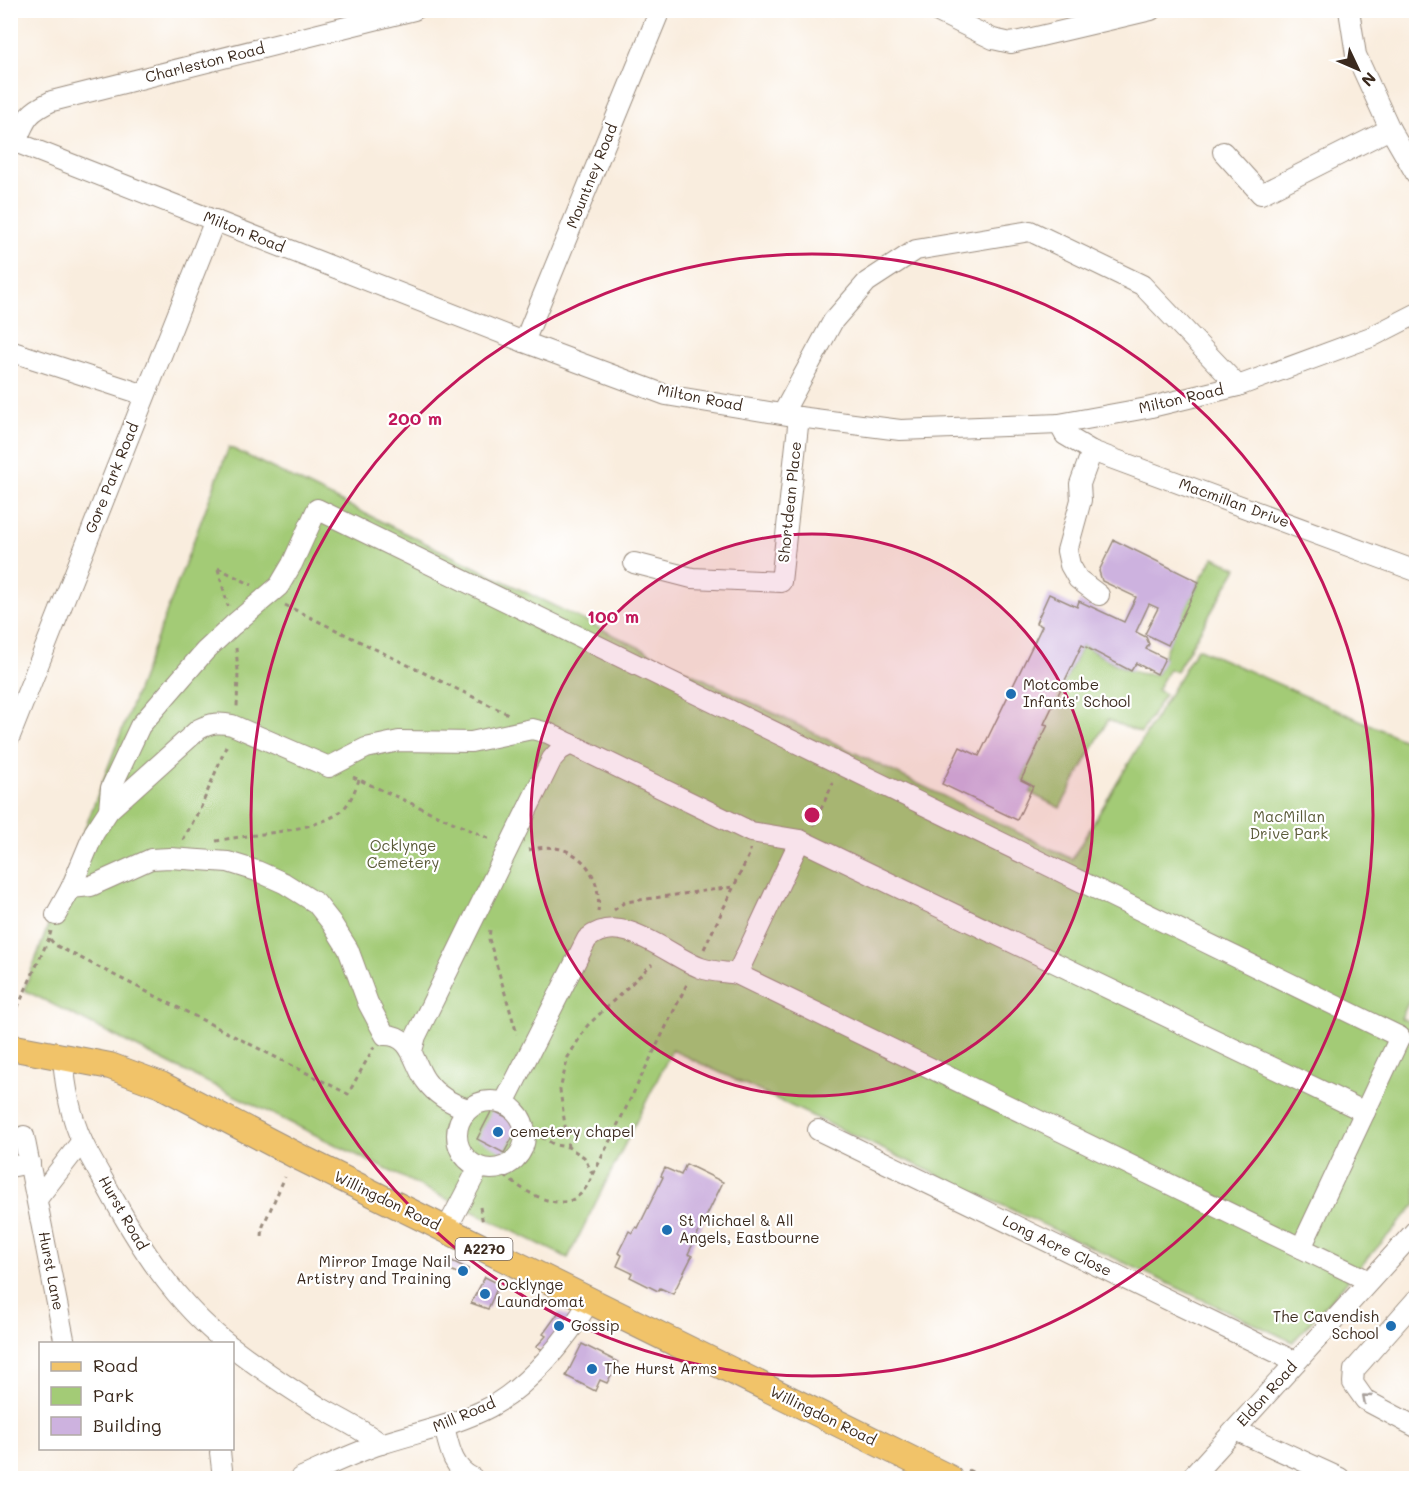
<svg xmlns="http://www.w3.org/2000/svg" width="1427" height="1489" font-family="Mali,sans-serif">
  <style>
    .green { fill: #a3cb76; stroke: #6f7a4a; stroke-width: 1.5 }
    .building { fill: #cdb2df }
    .lines { fill: none; stroke-linecap: round; stroke-linejoin: round }
    .minor-casing { stroke: #9a8c7e; stroke-width: 22 }
    .major-casing { stroke: #9a8c7e; stroke-width: 28 }
    .path { stroke: #9a8c7e; stroke-width: 3; stroke-dasharray: 4.5 4.5; stroke-linecap: butt }
    .minor { stroke: #fff; stroke-width: 20 }
    .major { stroke: #f1c369; stroke-width: 26 }
    .oneway { stroke: #a79f9a }
    .ring { fill: none; stroke: #c2185b; stroke-width: 3 }
    .poi-dot { fill: #1f6fb2; stroke: #fff; stroke-width: 2 }
    .labels { text-anchor: middle; stroke-width: 4.5; stroke-linejoin: round; paint-order: stroke }
    .shield { fill: #fff; stroke: #766a62; stroke-width: 1.5 }
    .shield-label { font-size: 14px; font-weight: bold; fill: #3b2a1e }
    .street-label { font-size: 15px; fill: #3b2a1e; stroke: #fff }
    .poi-label { font-size: 15px; fill: #3b2a1e; stroke: #fff; text-anchor: start }
    .park-label { font-size: 15px; fill: #5a5a38; stroke: #fff }
    .centre { fill: #c2185b; stroke: #fff; stroke-width: 3 }
    .ring-label { font-size: 18px; text-anchor: middle; font-weight: bold; fill: #c2185b; stroke: #fff; stroke-width: 4.5; stroke-linejoin: round; paint-order: stroke }
  </style>
  <rect width="100%" height="100%" fill="#fff"/>
  <filter id="ink" filterUnits="userSpaceOnUse"><feTurbulence type="fractalNoise" baseFrequency=".0167" numOctaves="2"/><feDisplacementMap in="SourceGraphic" scale="12" xChannelSelector="R" yChannelSelector="G"/><feConvolveMatrix kernelMatrix="1 2 1 2 8 2 1 2 1" color-interpolation-filters="sRGB"/></filter>
  <filter id="wash" filterUnits="userSpaceOnUse"><feTurbulence type="fractalNoise" baseFrequency=".008" numOctaves="4" result="noise"/><feDisplacementMap in="SourceGraphic" scale="24" xChannelSelector="R" yChannelSelector="G"/><feGaussianBlur stdDeviation="1.35" result="paint"/><feColorMatrix in="noise" values="0 0 0 0 0 0 0 0 0 0 0 0 0 0 0 0 0 1.4 0 .05"/><feComposite in="paint" operator="in"/></filter>
  <g filter="url(#wash)">
    <rect width="100%" height="100%" fill="#f9edde"/>
    <g class="green">
      <path d="M229 447 1072 859 1197 648 1416 745V987L1401 1018 1416 1025V1204L1293 1342 672 1050 568 1258 172 1065 24 990Z"/>
      <path d="M1214 557 1237 568 1176 672 1169 669 1157 690 1165 694 1141 733 1108 720 1060 808 1030 793 1033 786 1021 780 1048 726 1044 724 1082 645C1106 657 1128 677 1157 674 1162 663 1164 653 1169 642 1182 613 1197 584 1214 557Z"/>
    </g>
    <g id="blocks">
      <g class="building">
        <path d="M1114 540 1199 582 1168 645 1145 634 1158 608 1149 604 1136 632 1146 637 1149 644 1146 649 1165 658 1157 674 1136 663 1131 671 1082 645 1044 724 1048 725 1021 780 1033 786 1017 820 942 784 960 747 979 756 1042 626 1036 623 1049 594 1077 607 1079 601 1124 622 1136 597 1102 581 1099 571Z"/>
        <rect x="10" y="1068" width="3" height="27"/>
        <path d="M492 1110 520 1124 504 1153 477 1139Z"/>
        <path d="M686 1164 723 1182 688 1254 692 1256 673 1294 660 1288 658 1291 630 1277 632 1273 617 1266 622 1255 618 1253 629 1231 632 1233 636 1227 638 1228 663 1177 661 1176 665 1168 681 1175Z"/>
        <path d="M452 1261 468 1269 466 1277 448 1269Z"/>
        <path d="M485 1277 499 1284 488 1309 471 1303Z"/>
        <path d="M559 1312 572 1319 547 1351 536 1347 546 1336 543 1334Z"/>
        <path d="M582 1344 618 1362 607 1383 600 1380 595 1391 566 1376Z"/>
      </g>
    </g>
  </g>
  <g filter="url(#ink)">
    <use href="#blocks" fill-opacity="0" stroke="#9a8c7e" stroke-width="1.5"/>
    <g class="lines">
      <g class="minor-casing">
        <g id="minor">
          <path d="M934 10 993 39 1011 43 1151 10"/>
          <path d="M1349 10 1356 55 1390 129 1416 174"/>
          <path d="M10 140 524 342 666 395 799 417 900 430 1059 424 1147 408 1238 386 1371 337 1416 314"/>
          <path d="M16 142C26 118 28 112 52 101L414 10"/>
          <path d="M1223 152 1261 194 1390 129"/>
          <path d="M524 342 660 10"/>
          <path d="M10 351 145 395"/>
          <path d="M783 413 833 321 867 282 916 250 1030 231 1142 285 1238 386"/>
          <path d="M1059 424 1065 435 1092 451 1416 571"/>
          <path d="M1092 451 1080 484 1081 500 1067 551 1070 565 1078 579 1099 595"/>
          <path d="M634 563 692 578 781 582 799 417"/>
          <path d="M10 736 215 220"/>
          <path d="M109 810 111 788 140 726 205 651 233 625 279 586 292 564 317 509 1400 1037 1301 1248"/>
          <path d="M71 888 91 886 151 859 170 858 228 862 257 871 284 883 316 903 331 922 348 949 368 1003 385 1035C413 1035 413 1064 426 1081 436 1095 452 1104 468 1109"/>
          <path d="M56 915 71 888 94 833 109 810 199 729C211 723 219 722 232 725L329 767 366 748 399 741 471 742 532 729 548 733 751 832 800 840 1365 1112"/>
          <path d="M737 974 800 840"/>
          <path d="M412 1051 416 1036 552 759 560 750 571 744"/>
          <path d="M63 1057C65 1085 70 1115 82 1141 89 1156 98 1171 106 1185 138 1244 174 1302 228 1344"/>
          <circle cx="491" cy="1135" r="34"/>
          <path d="M504 1103 587 939C621 909 668 956 701 968 712 972 726 972 737 974L1369 1281"/>
          <path d="M818 1130 1296 1362"/>
          <path d="M24 1136 65 1344"/>
          <path d="M10 1167 30 1163"/>
          <path d="M37 1199 82 1141"/>
          <path d="M446 1230 479 1167"/>
          <path d="M1416 1300 1354 1370 1353 1383 1365 1400 1416 1427"/>
          <path d="M232 1347C261 1369 290 1389 321 1408 342 1420 362 1429 381 1444"/>
          <path d="M444 1426C449 1446 452 1469 473 1478"/>
          <path d="M1235 1430 1340 1478"/>
          <path d="M220 1452 223 1478"/>
          <path d="M300 1478C327 1466 353 1453 381 1444 418 1432 456 1425 490 1407 530 1385 567 1339 590 1300"/>
          <path d="M1191 1478 1416 1230"/>
        </g>
      </g>
      <g class="major-casing">
        <path id="major" d="M10 1047 110 1066 161 1085 301 1158 949 1478"/>
      </g>
      <g class="path">
        <path d="M218 568 252 585"/>
        <path d="M218 569 228 606"/>
        <path d="M285 605 508 714"/>
        <path d="M236 648 238 671 237 707"/>
        <path d="M353 777 492 840"/>
        <path d="M813 826 833 783"/>
        <path d="M183 840 201 807 228 742"/>
        <path d="M216 841C248 834 315 832 340 812 350 804 354 792 359 780"/>
        <path d="M529 850C571 838 603 868 598 912"/>
        <path d="M614 910 625 902 733 887"/>
        <path d="M490 930 489 939 517 1034"/>
        <path d="M51 931 49 938 55 945 348 1094 374 1047"/>
        <path d="M704 949 750 853V849"/>
        <path d="M10 1024 49 938"/>
        <path d="M521 1119 538 1135 555 1145 568 1147 584 1157 593 1175"/>
        <path d="M568 1147 560 1090 568 1057 587 1026 652 964"/>
        <path d="M498 1170C514 1185 556 1215 578 1196 583 1193 587 1186 590 1181L688 982"/>
        <path d="M480 1207 483 1224"/>
        <path d="M262 1236 263 1226 285 1177"/>
        <path d="M968 1470 986 1478"/>
      </g>
      <use href="#minor" class="minor"/>
      <use href="#major" class="major"/>
    </g>
    <defs><path id="oneway-chevron" d="M-2-3.5L2.5 0L-2 3.5" fill="none" stroke-width="1.6" stroke-linecap="round" stroke-linejoin="round" transform="scale(1.5)"/></defs>
    <use class="oneway" href="#oneway-chevron" transform="translate(1366 1398) rotate(-139)"/>
  </g>
  <circle cx="812" cy="815" r="281" fill="#c2185b" fill-opacity=".12"/>
  <g class="ring">
    <circle cx="812" cy="815" r="281"/>
    <circle cx="812" cy="815" r="561"/>
  </g>
  <g class="poi-dot">
    <circle cx="1011" cy="694" r="6"/>
    <circle cx="498" cy="1132" r="6"/>
    <circle cx="667" cy="1230" r="6"/>
    <circle cx="463" cy="1271" r="6"/>
    <circle cx="485" cy="1294" r="6"/>
    <circle cx="559" cy="1326" r="6"/>
    <circle cx="1391" cy="1326" r="6"/>
    <circle cx="592" cy="1369" r="6"/>
  </g>
  <g class="labels">
    <rect class="shield" x="455.5" y="1238" width="57" height="22" rx="4.5"/>
    <g class="shield-label">
      <text x="484" y="1254">A2270</text>
    </g>
    <g class="street-label">
      <text transform="translate(205 63) rotate(-14)" y="5">Charleston Road</text>
      <text transform="translate(592 176) rotate(-68)" y="5">Mountney Road</text>
      <text transform="translate(244 232) rotate(22)" y="5">Milton Road</text>
      <text transform="translate(700 398) rotate(11)" y="5">Milton Road</text>
      <text transform="translate(1181 399) rotate(-13)" y="5">Milton Road</text>
      <text transform="translate(112 478) rotate(-68)" y="5">Gore Park Road</text>
      <text transform="translate(790 502) rotate(-84)" y="5">Shortdean Place</text>
      <text transform="translate(1234 503) rotate(20)" y="5">Macmillan Drive</text>
      <text transform="translate(387 1201) rotate(26)" y="5">Willingdon Road</text>
      <text transform="translate(123 1213) rotate(60)" y="5">Hurst Road</text>
      <text transform="translate(1057 1246) rotate(26)" y="5">Long Acre Close</text>
      <text transform="translate(51 1271) rotate(79)" y="5">Hurst Lane</text>
      <text transform="translate(1267 1394) rotate(-48)" y="5">Eldon Road</text>
      <text transform="translate(464 1415) rotate(-23)" y="5">Mill Road</text>
      <text transform="translate(823 1416) rotate(26)" y="5">Willingdon Road</text>
    </g>
    <g class="poi-label">
      <text x="1023" y="690">Motcombe<tspan x="1023" dy="17">Infants' School</tspan></text>
      <text x="510" y="1137">cemetery chapel</text>
      <text x="679" y="1226">St Michael &amp; All<tspan x="679" dy="17">Angels, Eastbourne</tspan></text>
      <text x="451" y="1267" text-anchor="end">Mirror Image Nail<tspan x="451" dy="17">Artistry and Training</tspan></text>
      <text x="497" y="1290">Ocklynge<tspan x="497" dy="17">Laundromat</tspan></text>
      <text x="1379" y="1322" text-anchor="end">The Cavendish<tspan x="1379" dy="17">School</tspan></text>
      <text x="571" y="1331">Gossip</text>
      <text x="604" y="1374">The Hurst Arms</text>
    </g>
    <g class="park-label">
      <text x="1289" y="822">MacMillan<tspan x="1289" dy="17">Drive Park</tspan></text>
      <text x="403" y="851">Ocklynge<tspan x="403" dy="17">Cemetery</tspan></text>
    </g>
  </g>
  <circle cx="812" cy="815" r="9" class="centre"/>
  <g class="ring-label">
    <text x="415" y="425">200 m</text>
    <text x="613" y="623">100 m</text>
  </g>
  <rect width="1427" height="1489" fill="none" stroke="#fff" stroke-width="36"/>
  <rect x="39" y="1342" width="195" height="108" fill="#ffffff" stroke="#b1aaa5" stroke-width="1.5"/>
  <rect x="51" y="1362" width="30" height="9" fill="#f1c369" stroke="#b1aaa5" stroke-width="1.5"/>
  <text x="93" y="1372" font-size="18" fill="#3b2a1e">Road</text>
  <rect x="51" y="1387" width="30" height="18" fill="#a3cb76" stroke="#b1aaa5" stroke-width="1.5"/>
  <text x="93" y="1402" font-size="18" fill="#3b2a1e">Park</text>
  <rect x="51" y="1417" width="30" height="18" fill="#cdb2df" stroke="#b1aaa5" stroke-width="1.5"/>
  <text x="93" y="1432" font-size="18" fill="#3b2a1e">Building</text>
  <g transform="translate(1358 69) rotate(134)" stroke="#ffffff" stroke-width="4.5" paint-order="stroke">
  <path d="M0-4.5L10 22L0 15L-10 22Z" fill="#3b2a1e"/>
  <text y="-9" font-size="16" font-weight="bold" text-anchor="middle" fill="#3b2a1e">N</text>
  </g>
</svg>
